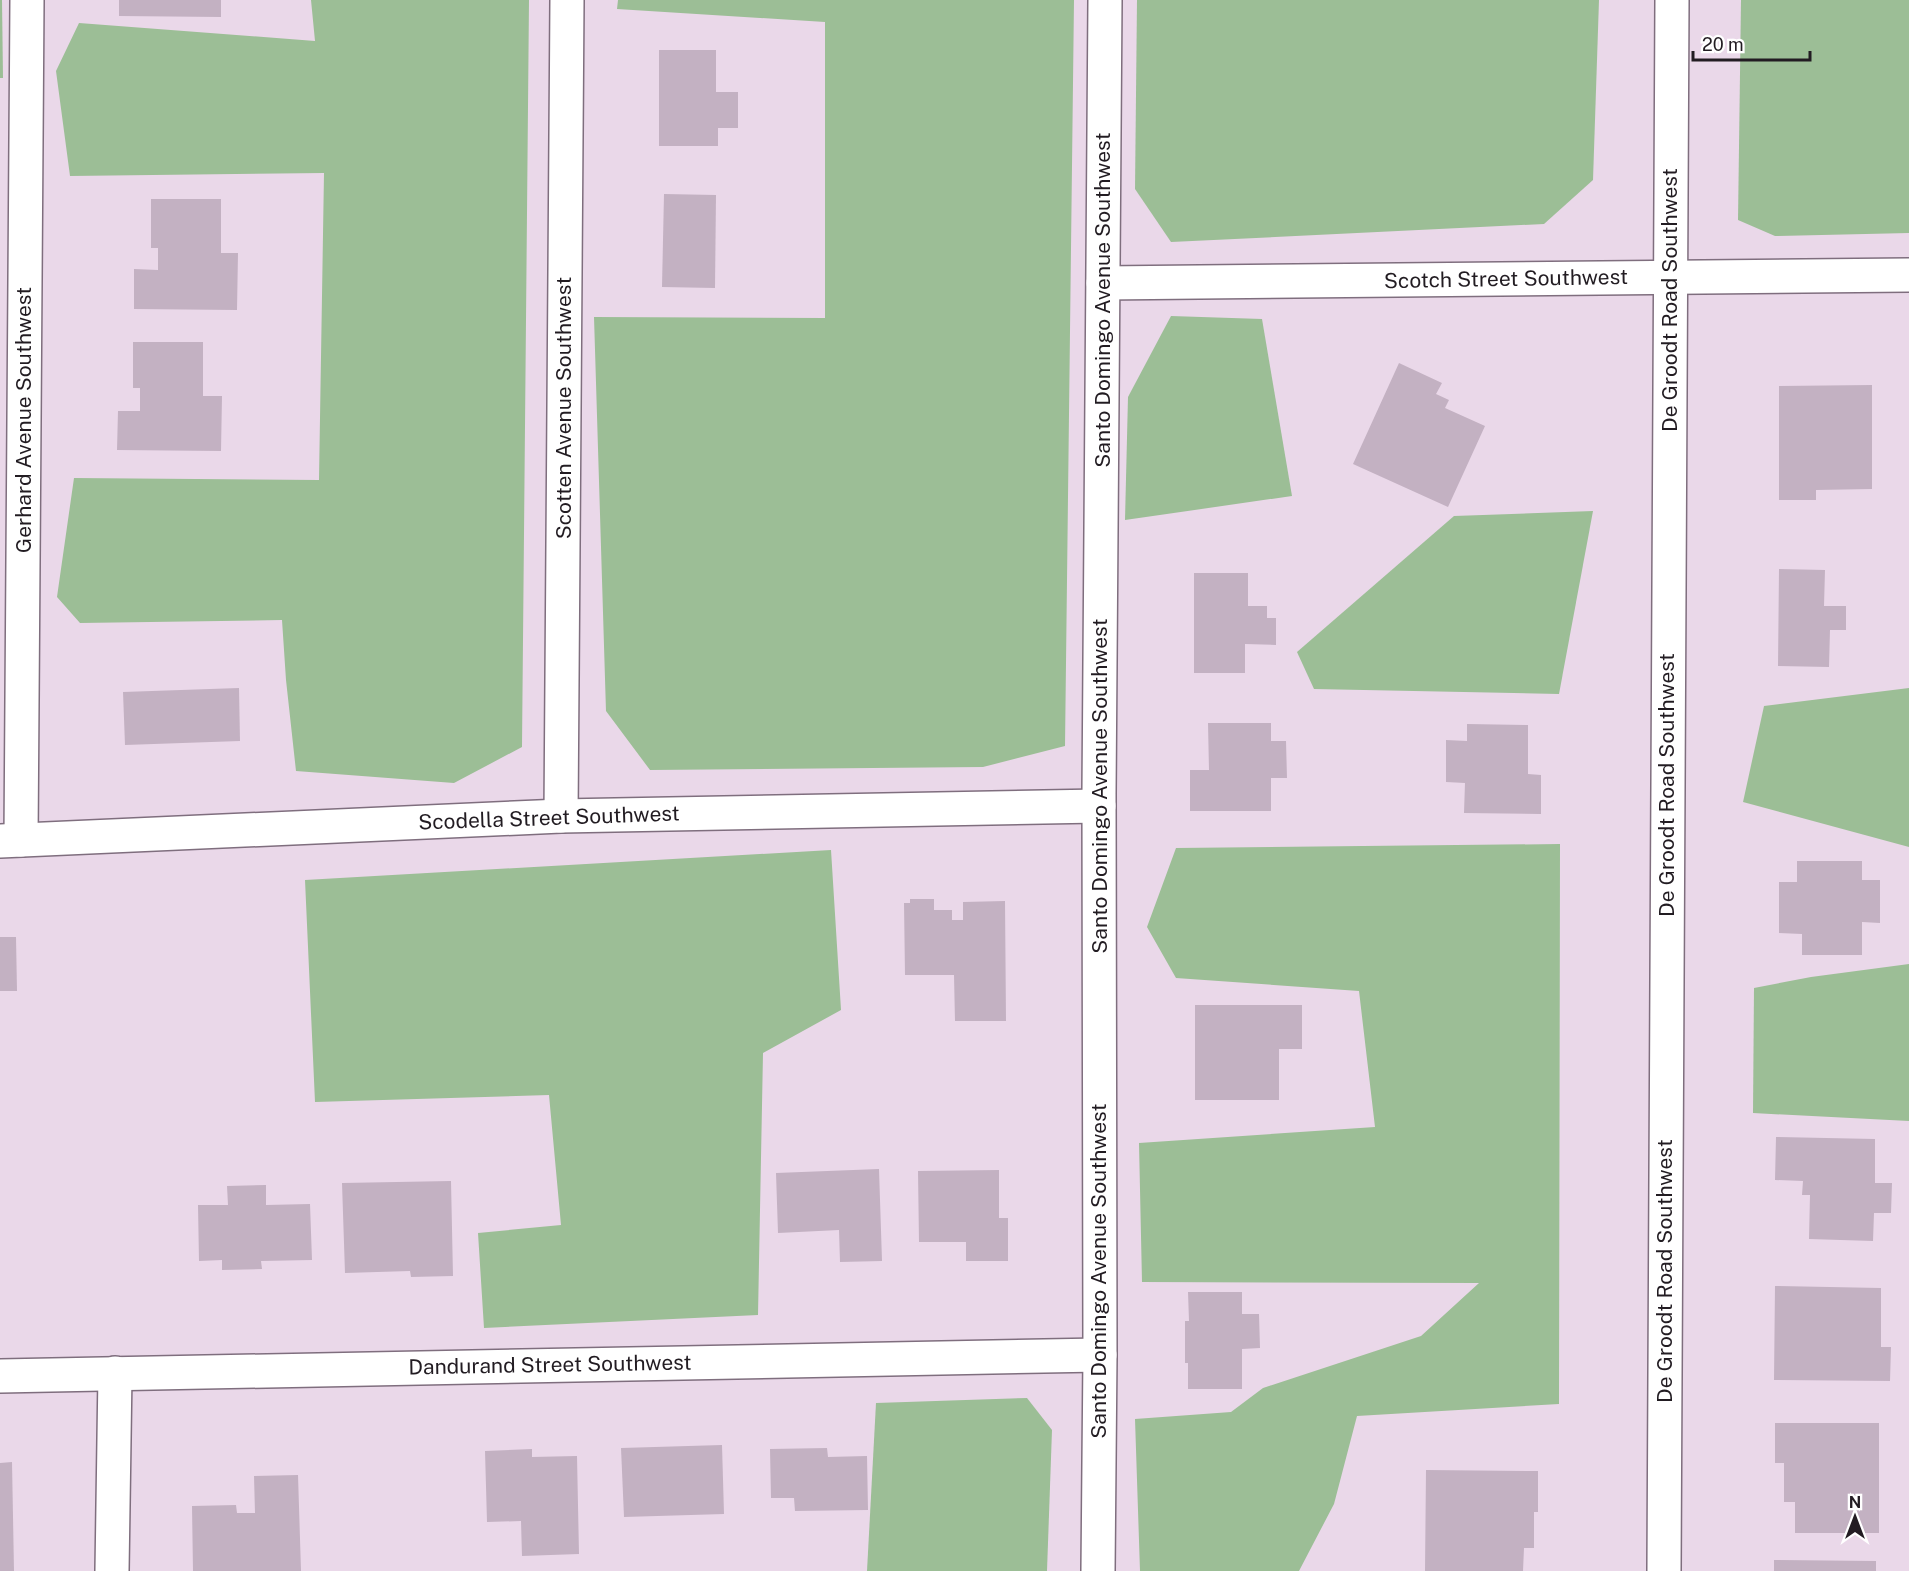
<svg xmlns="http://www.w3.org/2000/svg" width="1909" height="1571" font-family="'Public Sans',sans-serif">
  <style>
    .green { fill: #9cbe96 }
    .building { fill: #c3b1c2 }
    .lines { fill: none; stroke-linecap: round; stroke-linejoin: round }
    .minor-casing { stroke: #7f6e7e; stroke-width: 36 }
    .minor { stroke: #fff; stroke-width: 33 }
    .labels { text-anchor: middle; stroke-width: 4.5; stroke-linejoin: round; paint-order: stroke }
    .street-label { font-size: 21px; fill: #221c22; stroke: #fff }
  </style>
  <rect width="100%" height="100%" fill="#ead8e9"/>
  <g class="green">
    <path d="M0 0H2L3 78H0Z"/>
    <path d="M311 0H529L522 747 454 783 296 771 286 680 282 620 80 623 57 597 74 478 319 480 324 173 70 176 56 71 79 23 315 41Z"/>
    <path d="M618 0H1074L1065 746 983 767 650 770 606 711 594 317 825 318V22L617 9Z"/>
    <path d="M1137 0H1599L1593 180 1544 224 1171 242 1135 189Z"/>
    <path d="M1741 0H1909V233L1775 236 1738 220Z"/>
    <path d="M1171 316 1262 319 1292 496 1125 520 1128 397Z"/>
    <path d="M1593 511 1559 694 1314 689 1297 652 1454 516Z"/>
    <path d="M1909 688V847L1743 802 1764 706Z"/>
    <path d="M1560 844 1559 1404 1357 1416 1334 1504 1299 1571H1140L1135 1419 1231 1412 1263 1388 1421 1336 1479 1283 1142 1282 1139 1143 1375 1127 1359 991 1176 978 1147 927 1176 848Z"/>
    <path d="M831 850 841 1010 763 1053 758 1315 484 1328 478 1233 561 1225 549 1095 315 1102 305 880Z"/>
    <path d="M1909 964V1121L1753 1113 1754 988 1811 977Z"/>
    <path d="M1027 1398 1052 1430 1047 1571H867L876 1403Z"/>
  </g>
  <g class="building">
    <path d="M119 0H221V17L119 16Z"/>
    <path d="M659 50H716V92H738V128H718V146H659Z"/>
    <path d="M664 194 716 195 715 288 662 287Z"/>
    <path d="M151 199H221V253H238L237 310 134 309V269L158 270V248H151Z"/>
    <path d="M133 342H203V396H222L221 451 117 450 118 411H140V388H133Z"/>
    <path d="M1399 363 1442 383 1436 394 1449 400 1445 408 1485 426 1448 507 1353 464Z"/>
    <path d="M1872 385V489L1816 490V500H1779V386Z"/>
    <path d="M1779 569 1825 570 1824 606H1846V630H1830L1829 667 1778 666Z"/>
    <path d="M1194 573H1248V606H1267V618H1276V645L1245 644V673H1194Z"/>
    <path d="M239 688 240 741 125 745 123 692Z"/>
    <path d="M1208 723H1271V741H1286L1287 778H1271V811H1190V770H1209Z"/>
    <path d="M1467 724 1528 725V774L1541 775V814L1464 813 1465 783 1446 782V740L1467 741Z"/>
    <path d="M1797 861H1862V880H1880V923L1862 922V955H1802V934L1779 933V882H1797Z"/>
    <path d="M910 899H934V910H952V920H963V902L1005 901 1006 1021H955L954 975H905L904 903H910Z"/>
    <path d="M0 937H16L17 991H0Z"/>
    <path d="M1195 1005H1302V1049H1279V1100H1195Z"/>
    <path d="M1776 1137 1875 1139V1183H1892L1891 1213H1874L1873 1241 1809 1239 1810 1195H1802L1803 1181 1775 1180Z"/>
    <path d="M879 1169 882 1261 840 1262 839 1230 778 1233 776 1173Z"/>
    <path d="M999 1170V1218H1008V1261H966V1242H919L918 1171Z"/>
    <path d="M451 1181 453 1276 411 1277 410 1271 345 1273 342 1183Z"/>
    <path d="M266 1185V1205L310 1204 312 1260 261 1261 262 1269 222 1270V1260L199 1261 198 1205H228L227 1186Z"/>
    <path d="M1775 1286 1881 1288V1347H1891L1890 1381 1774 1380Z"/>
    <path d="M1188 1292H1242V1314H1259L1260 1348 1242 1349V1389H1188V1363H1185V1321H1189Z"/>
    <path d="M1775 1423H1879V1533H1795V1502H1784V1463H1775Z"/>
    <path d="M722 1445 724 1514 624 1517 621 1448Z"/>
    <path d="M827 1448 828 1457 867 1456 868 1510 795 1511 794 1498H771L770 1449Z"/>
    <path d="M532 1449V1457L577 1456 579 1554 522 1556 521 1521 487 1522 485 1451Z"/>
    <path d="M12 1462 14 1571H0V1463Z"/>
    <path d="M1426 1470 1538 1471V1512H1534V1548H1524L1523 1571H1425Z"/>
    <path d="M298 1475 301 1571H193L192 1506 236 1505 237 1513H255L254 1476Z"/>
    <path d="M1774 1560 1876 1561V1571H1774Z"/>
  </g>
  <g class="lines">
    <g class="minor-casing">
      <g id="minor">
        <path d="M1103 283 1909 275"/>
        <path d="M561 816 567 0"/>
        <path d="M21 840 27 0"/>
        <path d="M0 841 561 816 1099 806"/>
        <path d="M0 1376 1100 1355"/>
        <path d="M112 1571 115 1373"/>
        <path d="M1098 1571 1100 1355 1099 794 1105 0"/>
        <path d="M1664 1571 1672 0"/>
      </g>
    </g>
    <use href="#minor" class="minor"/>
  </g>
  <g class="labels">
    <g class="street-label">
      <text transform="translate(1506 279) rotate(-1)" y="7">Scotch Street Southwest</text>
      <text transform="translate(1103 300) rotate(-90)" y="7">Santo Domingo Avenue Southwest</text>
      <text transform="translate(1670 300) rotate(-90)" y="7">De Groodt Road Southwest</text>
      <text transform="translate(564 408) rotate(-90)" y="7">Scotten Avenue Southwest</text>
      <text transform="translate(24 420) rotate(-90)" y="7">Gerhard Avenue Southwest</text>
      <text transform="translate(1667 785) rotate(-90)" y="7">De Groodt Road Southwest</text>
      <text transform="translate(1100 786) rotate(-90)" y="7">Santo Domingo Avenue Southwest</text>
      <text transform="translate(549 818) rotate(-2)" y="7">Scodella Street Southwest</text>
      <text transform="translate(1099 1271) rotate(-90)" y="7">Santo Domingo Avenue Southwest</text>
      <text transform="translate(1665 1271) rotate(-90)" y="7">De Groodt Road Southwest</text>
      <text transform="translate(550 1365) rotate(-1)" y="7">Dandurand Street Southwest</text>
    </g>
  </g>
  <g transform="translate(1855 1517)" stroke="#ffffff" stroke-width="4.5" paint-order="stroke">
  <path d="M0-4.5L10 22L0 15L-10 22Z" fill="#221c22"/>
  <text y="-9" font-size="16" font-weight="bold" text-anchor="middle" fill="#221c22">N</text>
  </g>
  <path d="M1693 51v9h117v-9" fill="none" stroke="#221c22" stroke-width="3"/>
  <text x="1702" y="51" font-size="18" fill="#221c22" stroke="#ffffff" stroke-width="4.5" paint-order="stroke">20 m</text>
</svg>
